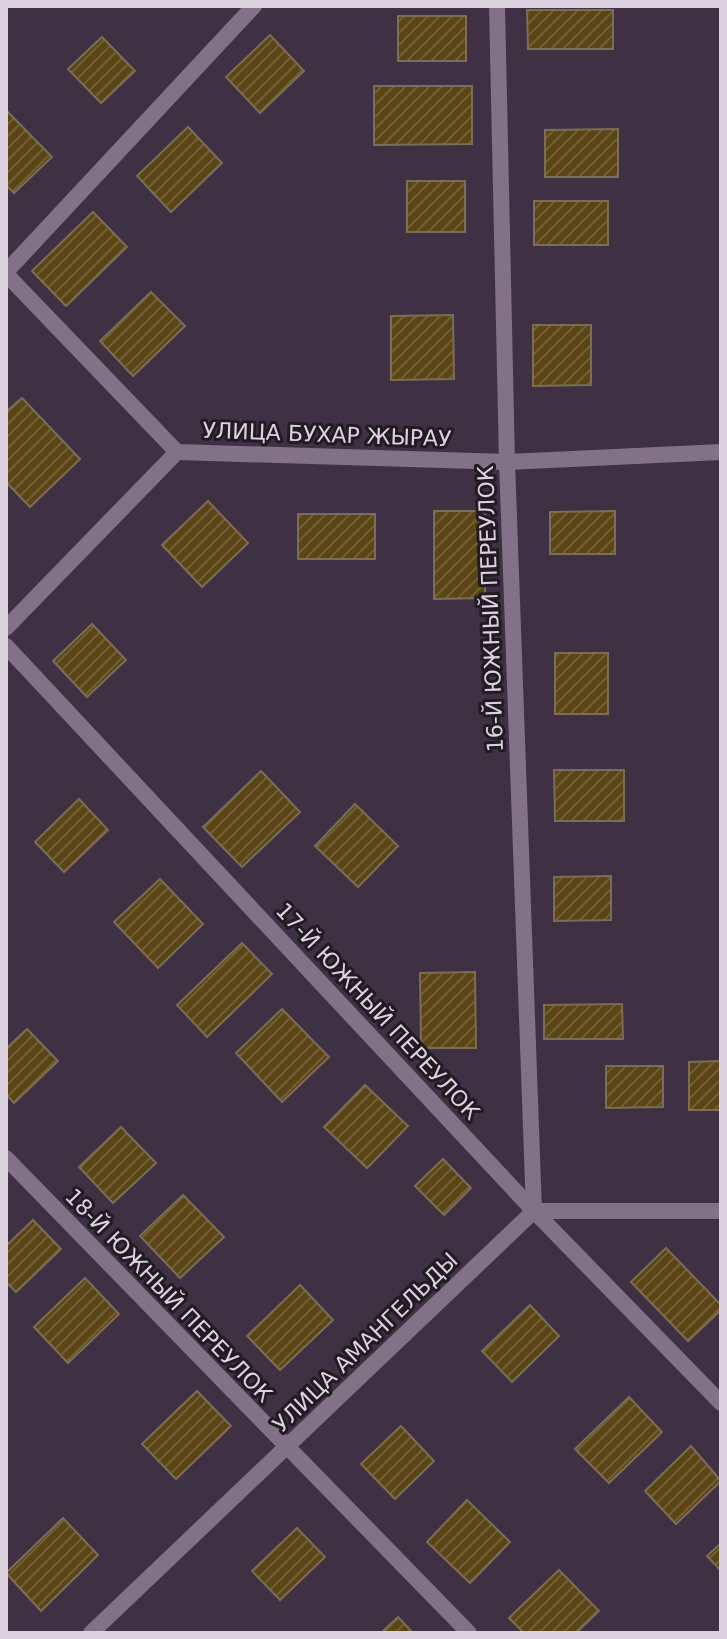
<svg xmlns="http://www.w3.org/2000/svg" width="727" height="1639" font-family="'DejaVu Sans',sans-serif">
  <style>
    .building { fill: url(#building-hatch); stroke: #7b6e56; stroke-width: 2 }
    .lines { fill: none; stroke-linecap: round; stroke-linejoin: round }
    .street { stroke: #827187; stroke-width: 16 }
    .labels { text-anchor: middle; stroke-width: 6; stroke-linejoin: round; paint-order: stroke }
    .street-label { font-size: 22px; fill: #ddd3e0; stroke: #221b24 }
  </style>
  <defs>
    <pattern id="building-hatch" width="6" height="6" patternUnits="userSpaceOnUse" patternTransform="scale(2)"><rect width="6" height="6" fill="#5b4514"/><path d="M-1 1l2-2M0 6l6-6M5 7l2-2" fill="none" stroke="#725f36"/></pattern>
  </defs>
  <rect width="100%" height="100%" fill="#3f3043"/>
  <g class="building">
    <path d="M527 10H613V49H528Z"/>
    <rect x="398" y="16" width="68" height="45"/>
    <path d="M270 35 304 71 260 113 226 77Z"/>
    <path d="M102 37 135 71 101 103 68 69Z"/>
    <path d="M374 86H472V144L374 145Z"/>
    <path d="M6 110 52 157 14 193 6 185Z"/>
    <path d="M188 127 222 163 171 212 137 176Z"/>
    <path d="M618 129V177H545V130Z"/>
    <rect x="407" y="181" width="58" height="51"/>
    <rect x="534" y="201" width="74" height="44"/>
    <path d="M93 212 127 247 66 306 32 271Z"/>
    <path d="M151 292 185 326 133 376 100 341Z"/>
    <path d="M453 315 454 379 391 380V316Z"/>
    <path d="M533 325H591V385L533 386Z"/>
    <path d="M22 398 80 459 30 507 6 482V412Z"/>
    <path d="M208 501 248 543 202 587 162 545Z"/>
    <path d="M434 511H485V598L434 599Z"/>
    <path d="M615 511V554H550V512Z"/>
    <rect x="298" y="514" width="77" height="45"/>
    <path d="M92 624 126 660 87 697 53 661Z"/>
    <rect x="555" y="653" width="53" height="61"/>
    <path d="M554 770H624V821H555Z"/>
    <path d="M261 771 300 812 242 867 203 827Z"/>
    <path d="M79 799 108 830 64 872 35 842Z"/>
    <path d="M355 804 398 846 358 887 315 846Z"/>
    <path d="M611 876V920L554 921V877Z"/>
    <path d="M160 879 203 924 158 968 114 922Z"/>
    <path d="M242 943 272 974 207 1037 177 1005Z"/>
    <path d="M475 972 476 1048H421L420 973Z"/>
    <path d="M622 1004 623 1039H544V1005Z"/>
    <path d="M282 1009 329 1057 282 1102 236 1053Z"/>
    <path d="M27 1029 58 1061 14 1103 6 1094V1049Z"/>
    <path d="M721 1061V1110H689V1062Z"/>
    <path d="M606 1066H663V1107L606 1108Z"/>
    <path d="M365 1085 408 1126 367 1168 324 1127Z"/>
    <path d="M121 1127 156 1163 113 1203 79 1167Z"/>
    <path d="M443 1159 471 1188 444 1215 415 1186Z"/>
    <path d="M183 1195 224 1237 180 1278 140 1236Z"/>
    <path d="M33 1220 61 1249 16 1292 6 1282V1246Z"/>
    <path d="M666 1248 721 1305V1310L688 1341 631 1282Z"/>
    <path d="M85 1278 119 1314 68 1363 34 1327Z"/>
    <path d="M300 1285 333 1320 280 1370 247 1336Z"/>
    <path d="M530 1305 559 1336 512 1382 482 1351Z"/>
    <path d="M197 1391 231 1426 176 1479 142 1444Z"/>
    <path d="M629 1397 662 1432 609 1483 575 1449Z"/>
    <path d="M401 1426 434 1461 395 1499 361 1464Z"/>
    <path d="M691 1446 721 1481 676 1524 645 1491Z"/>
    <path d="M467 1500 510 1542 470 1583 427 1542Z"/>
    <path d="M63 1518 98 1555 41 1611 6 1573Z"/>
    <path d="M297 1528 325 1557 280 1600 252 1571Z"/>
    <path d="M721 1543V1571L707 1556Z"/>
    <path d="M559 1570 599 1611 576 1633H524L509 1618Z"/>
    <path d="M398 1617 413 1633H381Z"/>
  </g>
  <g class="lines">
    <g class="street">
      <path d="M497 6 507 462 534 1211"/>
      <path d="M6 272 254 6"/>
      <path d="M6 274 177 452 507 462 721 452"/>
      <path d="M6 628 177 452"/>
      <path d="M6 646 534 1211 721 1403"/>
      <path d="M6 1158 469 1633"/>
      <path d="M91 1633 534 1211H721"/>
    </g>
  </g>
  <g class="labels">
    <g class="street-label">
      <text transform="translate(327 434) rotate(2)" y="8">УЛИЦА БУХАР ЖЫРАУ</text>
      <text transform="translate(490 609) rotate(-92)" y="8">16-Й ЮЖНЫЙ ПЕРЕУЛОК</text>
      <text transform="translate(378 1011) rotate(47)" y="8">17-Й ЮЖНЫЙ ПЕРЕУЛОК</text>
      <text transform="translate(169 1295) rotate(46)" y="8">18-Й ЮЖНЫЙ ПЕРЕУЛОК</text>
      <text transform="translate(365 1342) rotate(-44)" y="8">УЛИЦА АМАНГЕЛЬДЫ</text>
    </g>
  </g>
  <rect width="727" height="1639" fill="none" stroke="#ddd3e0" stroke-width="16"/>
</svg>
